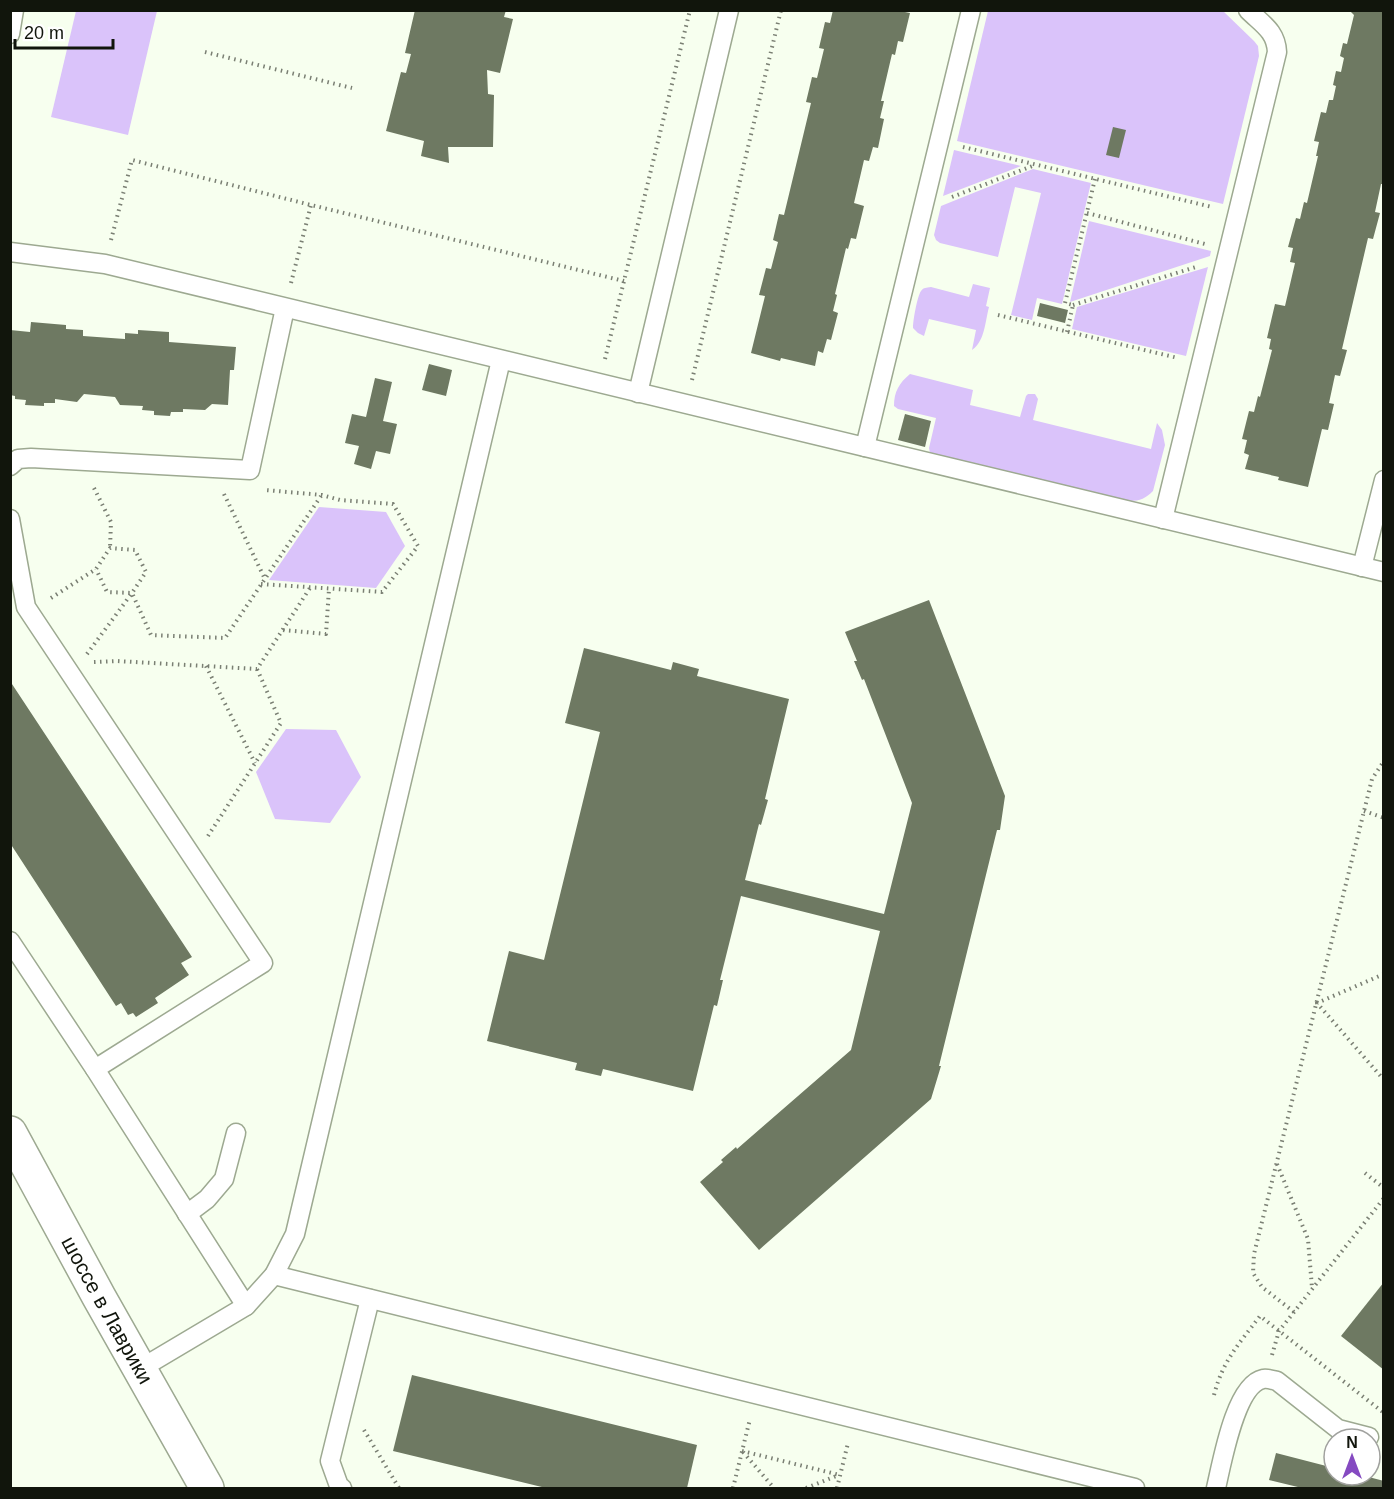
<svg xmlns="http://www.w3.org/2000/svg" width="1394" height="1499" font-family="Helvetica,sans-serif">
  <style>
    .green { fill: #dac3fa }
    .building { fill: #6e7962 }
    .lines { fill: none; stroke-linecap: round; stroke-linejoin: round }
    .service-casing { stroke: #9da991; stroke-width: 21 }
    .tertiary-casing { stroke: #9da991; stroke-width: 36 }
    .path { stroke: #7a7f73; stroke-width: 4; stroke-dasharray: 1.5 4.5; stroke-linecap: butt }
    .service { stroke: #fff; stroke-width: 18 }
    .tertiary { stroke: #fff; stroke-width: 33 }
    .labels { text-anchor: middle; stroke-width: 6; stroke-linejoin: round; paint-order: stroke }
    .street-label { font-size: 21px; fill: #11150c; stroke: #fff }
  </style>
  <rect width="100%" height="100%" fill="#f7ffef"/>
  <g class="green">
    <path d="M76 11H157L128 135 51 117Z"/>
    <path d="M988 11H1223L1254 41 1258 46 1259 56 1223 204 957 141Z"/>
    <path d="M954 150 1021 166 943 196Z"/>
    <path d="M1033 169 1091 183 1062 304 1037 298 1032 320 1011 315 1041 193 1015 187 998 257 940 243 936 240 934 235 941 206Z"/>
    <path d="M1089 221 1211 251 1210 256 1070 302Z"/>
    <path d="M1208 267 1186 356 1072 329 1077 307Z"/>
    <path d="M973 284 990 288 986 306 989 307C985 322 985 341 972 350L976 330 929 319 924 336 918 333 913 328C913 321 917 297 921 291 924 287 926 288 931 287L969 297Z"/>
    <path d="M910 374 973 390 970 405 1020 417 1026 396 1028 394H1035L1038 399 1033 420 1151 449 1157 423 1162 430 1165 445 1153 491C1146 498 1140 501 1130 501L930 453 929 448 936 418 898 409 894 406C894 392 899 383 910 374Z"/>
    <path d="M319 507 386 512 405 546 376 588 269 580Z"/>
    <path d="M286 729 336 730 361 777 330 823 275 819 256 772Z"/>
  </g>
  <g class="building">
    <path d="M415 10H506L504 17 513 19 500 73 487 70 488 94 494 95 493 147H448L449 163 421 156 424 141 386 131 401 72 406 73 411 54 405 53Z"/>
    <path d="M833 10H905V12L910 13 903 42 898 41 895 55 892 54 881 101H884L880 118 884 119 878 148 873 147 869 161 864 160 854 203 864 206 856 239 851 238 848 249 846 248 835 294 837 295 833 311 838 313 831 340 827 339 823 353 818 351 815 366 781 358 780 361 751 353 765 296 759 295 766 268 771 269 778 242 773 240 779 214 784 215 811 103 806 102 812 77 817 78 824 49 819 48 825 22 830 23Z"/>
    <path d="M1349 10H1384V184H1381L1375 212 1380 213 1373 239 1368 238 1342 349 1347 350 1340 376 1335 375 1329 403 1334 404 1328 430 1322 429 1308 487 1278 480 1279 477 1245 469 1249 455 1244 453 1247 440 1242 439 1249 411 1254 412 1258 396 1260 397 1272 350 1269 349 1271 339 1267 338 1275 304 1285 306 1295 263 1290 262 1293 248 1288 247 1296 218 1300 219 1304 202 1307 203 1318 156H1316L1319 142 1314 141 1321 112 1326 113 1329 100H1333L1336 86 1333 85 1336 71 1341 72 1344 58 1340 56 1343 43 1347 44 1354 15Z"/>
    <path d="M1113 127 1126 130 1119 158 1106 155Z"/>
    <path d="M1040 303 1068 310 1065 323 1037 316Z"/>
    <path d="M31 322 66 325V329L83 330V336L125 339V333L138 334V330L169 332V342L236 347 234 370H230L228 405 212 404 205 410 183 409V412H171L170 416 154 415V411L142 410 143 406 120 405 115 397 84 394 77 402 55 399V403H44V406L25 405 26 400 15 399V396L10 395V330L30 332Z"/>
    <path d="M429 364 452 370 446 396 422 390Z"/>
    <path d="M375 378 392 382 383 421 397 424 390 454 376 451 371 469 354 464 359 446 345 443 352 414 366 417Z"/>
    <path d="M905 414 931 421 925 447 898 440Z"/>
    <path d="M929 600 1005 796 1000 830H997L939 1066H941L931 1099 759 1250 700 1182 723 1162 721 1160 736 1147 737 1149 851 1050 880 931 741 896 720 980H723L717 1006 714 1005 693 1091 603 1069 601 1076 575 1070 577 1063 487 1041 509 951 544 960 600 732 565 723 584 648 671 670 673 662 699 669 697 676 789 699 765 799 768 800 761 825 759 824 745 880 884 914 912 803 864 679 862 680 854 661H857L845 632Z"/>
    <path d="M10 681 192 957 181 963 189 975 155 998 158 1003 136 1017 133 1013 128 1015 121 1003 116 1006 10 843Z"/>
    <path d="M1384 1282V1370L1341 1336Z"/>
    <path d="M412 1375 697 1445 687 1488H546L393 1451Z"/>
    <path d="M1276 1453 1334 1468V1475H1361L1384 1481V1488H1302L1269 1480Z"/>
  </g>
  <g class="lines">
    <g class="service-casing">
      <g id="service">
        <path d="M10 34 14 10"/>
        <path d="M10 252 105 264 1384 572"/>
        <path d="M638 393 729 10"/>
        <path d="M865 447 971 10"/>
        <path d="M10 466 18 459 31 458 250 470 285 308"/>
        <path d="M10 519 26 607 263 963 95 1069"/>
        <path d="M1163 519 1277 52C1276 31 1262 24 1248 10"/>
        <path d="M1362 567 1384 480"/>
        <path d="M10 941 95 1069 246 1306"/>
        <path d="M187 1214 207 1199 224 1179 236 1133"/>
        <path d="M274 1275 1135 1488"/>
        <path d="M140 1369 246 1306 274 1275 295 1234 501 360"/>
        <path d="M342 1488 339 1486 330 1461 370 1299"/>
        <path d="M1216 1488C1222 1463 1235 1385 1263 1379 1267 1378 1273 1380 1277 1381L1338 1429 1369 1437"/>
      </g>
    </g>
    <g class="tertiary-casing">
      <g id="tertiary">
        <path id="s1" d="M10 1133 99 1297 207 1488"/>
      </g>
    </g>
    <g class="path">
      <path d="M205 52 352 88"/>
      <path d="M963 147 1212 207"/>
      <path d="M952 197 1035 165"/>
      <path d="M1087 213 1205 244"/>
      <path d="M111 240 132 160 311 205 624 281"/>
      <path d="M291 283 311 205"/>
      <path d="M1073 305 1199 266"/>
      <path d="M998 315 1178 358"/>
      <path d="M1067 332 1073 305 1065 303 1095 179"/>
      <path d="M605 359 690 10"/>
      <path d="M692 380 781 10"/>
      <path d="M94 488 111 522 110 548"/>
      <path d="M224 494 265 579"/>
      <path d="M261 584 382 592 418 546 393 504 340 500 322 495 265 490"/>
      <path d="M51 598 96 569 110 548 135 550 146 572 132 593 107 592 96 569"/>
      <path d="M283 630 326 634 329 589"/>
      <path d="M87 654 132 593 151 635 225 638 321 496"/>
      <path d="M94 662 117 661 257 669 310 588"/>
      <path d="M206 666 255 763"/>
      <path d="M1364 811 1384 818"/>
      <path d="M208 836 281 723 257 669"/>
      <path d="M1384 974 1317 1003 1384 1080"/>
      <path d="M1277 1164 1308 1239 1312 1288"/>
      <path d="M1365 1173 1384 1188"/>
      <path d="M1294 1312 1262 1287 1253 1273 1254 1254 1372 779 1384 761"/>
      <path d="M1272 1355 1279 1331 1384 1198"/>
      <path d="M1214 1395C1223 1360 1239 1344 1260 1316L1384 1413"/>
      <path d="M364 1430 399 1488"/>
      <path d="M742 1451 840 1475"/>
      <path d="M743 1452 774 1488"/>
      <path d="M733 1488 750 1419"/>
      <path d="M806 1488 839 1475"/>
      <path d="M837 1488 848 1443"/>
    </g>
    <use href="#service" class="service"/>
    <use href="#tertiary" class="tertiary"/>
  </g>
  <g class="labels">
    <g class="street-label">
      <text dy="7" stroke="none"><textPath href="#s1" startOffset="202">шоссе в Лаврики</textPath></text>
    </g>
  </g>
  <rect width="1394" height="1499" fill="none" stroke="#11150c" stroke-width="24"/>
  <g transform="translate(1352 1457)"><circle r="28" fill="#ffffff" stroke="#a0a19e" stroke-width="1.5"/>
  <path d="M0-4.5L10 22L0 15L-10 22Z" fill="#854ac1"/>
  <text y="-9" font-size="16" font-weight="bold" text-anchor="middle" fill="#11150c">N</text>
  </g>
  <path d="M15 39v9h98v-9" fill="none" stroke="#11150c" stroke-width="3"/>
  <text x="24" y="39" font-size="18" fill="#11150c" stroke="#ffffff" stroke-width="4.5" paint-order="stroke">20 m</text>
</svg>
